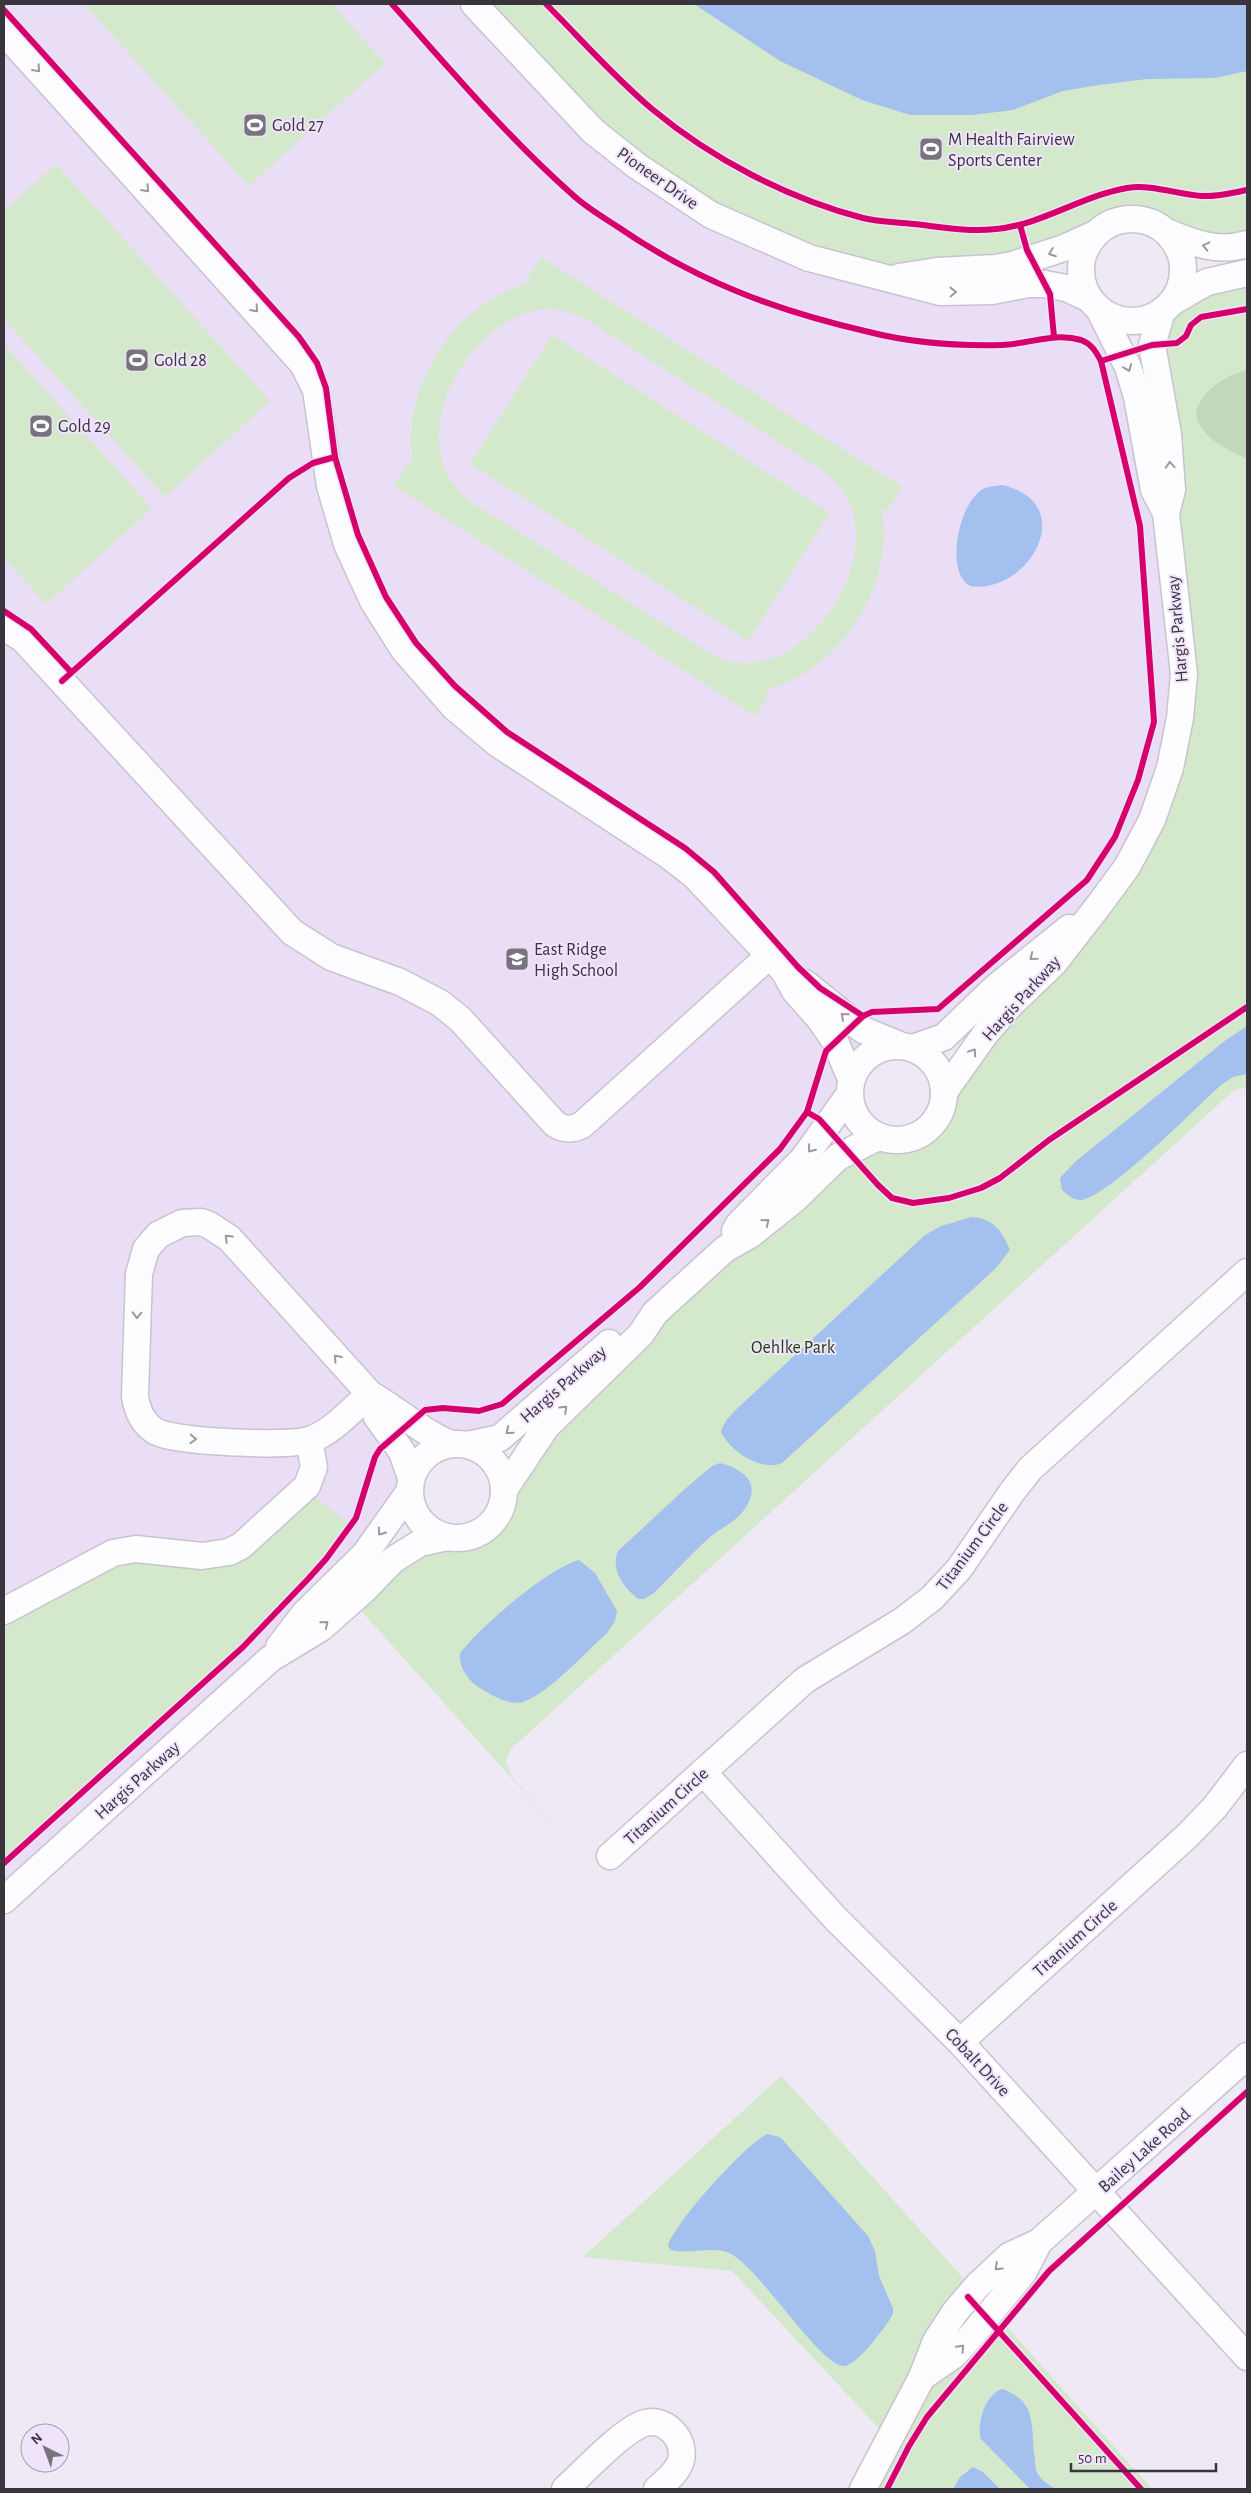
<svg xmlns="http://www.w3.org/2000/svg" width="1251" height="2493" font-family="'Alegreya Sans',sans-serif">
  <style>
    .built { fill: #eadef7 }
    .green { fill: #d4e9cc; fill-rule: evenodd }
    .forest { fill: #c2d8bb }
    .water { fill: #a3c0ef }
    .lines { fill: none; stroke-linecap: round; stroke-linejoin: round }
    .minor-casing { stroke: #c8c3ce; stroke-width: 29 }
    .minor { stroke: #fdfcfe; stroke-width: 26 }
    .cycleway-casing { stroke: #efe4fb; stroke-width: 9 }
    .cycleway { stroke: #d6006c; stroke-width: 6 }
    .oneway { stroke: #9c989e }
    .labels { text-anchor: middle; stroke-width: 4; stroke-linejoin: round; paint-order: stroke }
    .poi-label { font-size: 18px; fill: #3a343f; stroke: #efe4fb; text-anchor: start }
    .street-label { font-size: 18px; fill: #3a343f; stroke: #efe4fb }
    .park-label { font-size: 18px; fill: #1d3a0d; stroke: #efe4fb }
  </style>
  <rect width="100%" height="100%" fill="#efe9f6"/>
  <path class="built" d="M4 4H474L1078 292 1137 397 1180 718 1127 867 967 1016 868 1054 857 1066 849 1095 655 1313 631 1324 528 1415 436 1449 426 1455 418 1464 365 1554 4 1900Z"/>
  <g class="green">
    <path d="M84 4H332L385 63 249 186Z"/>
    <path d="M474 4H1247V244L1131 219 937 271 809 258 637 166Z"/>
    <path d="M56 164 270 401 165 497 4 319V211Z"/>
    <path d="M541 257 902 487 887 511 882 509C895 584 842 670 766 690L770 693 755 716 394 486 409 462 413 465C399 389 455 302 529 283L526 281ZM547 309 569 312 589 321 822 470C910 531 809 696 716 657L473 503C395 449 464 316 547 309Z"/>
    <path d="M1247 284V1088L1237 1089 1231 1093 511 1749 506 1761 512 1777 577 1851 355 1604 392 1568 443 1547 474 1543 493 1531 503 1518 532 1461 648 1334 826 1176 880 1149 909 1146 926 1139 941 1123 955 1093 1177 784 1158 360C1163 347 1166 332 1171 319 1182 294 1224 291 1247 284Z"/>
    <path d="M552 335 830 513 748 641 470 464Z"/>
    <path d="M4 344 152 509 46 604 4 558Z"/>
    <path d="M305 1489 352 1526 326 1559 243 1647 4 1863V1611L113 1553 202 1556Z"/>
    <path d="M781 2076 819 2117 1152 2489H863L888 2438 732 2271 583 2257Z"/>
  </g>
  <path class="forest" d="M1247 370V459C1227 449 1198 437 1196 412 1201 390 1227 375 1247 370Z"/>
  <g class="water">
    <path d="M694 4H1247V71L1215 78 1147 79 1099 85 1063 91 1013 110 972 115H910L862 100 780 61Z"/>
    <path d="M1002 485C1081 503 1029 595 970 586 944 572 959 502 983 489 989 486 996 486 1002 485Z"/>
    <path d="M1247 1026V1074L1233 1077 1221 1085C1194 1109 1113 1193 1082 1200 1074 1201 1068 1195 1062 1190L1060 1178 1075 1162 1226 1040Z"/>
    <path d="M971 1217C992 1217 1003 1232 1010 1250L995 1269 782 1463C761 1472 730 1451 721 1432 724 1420 733 1413 742 1404L925 1235 941 1226Z"/>
    <path d="M720 1463C750 1471 763 1488 740 1515 731 1524 718 1530 709 1538 690 1555 672 1575 654 1593L644 1599H638C624 1587 610 1571 618 1551L686 1488 712 1466Z"/>
    <path d="M579 1560 595 1573 617 1611 615 1621 607 1633C587 1651 548 1694 523 1702 509 1706 491 1695 480 1688 468 1681 458 1666 460 1653 481 1626 547 1569 579 1560Z"/>
    <path d="M767 2134 780 2137 868 2236 875 2251 879 2276 893 2308V2314C887 2325 857 2366 844 2366 820 2366 760 2269 731 2254 714 2245 690 2255 671 2250L668 2246C674 2223 745 2145 767 2134Z"/>
    <path d="M1003 2389C1039 2403 1030 2428 1035 2459 1035 2464 1035 2470 1038 2474 1042 2481 1049 2485 1056 2489H1030L981 2439C976 2424 986 2392 1003 2389Z"/>
    <path d="M973 2467 983 2472 1000 2489H953L960 2477Z"/>
  </g>
  <g class="lines">
    <g class="minor-casing">
      <g id="minor">
        <path d="M474 4 593 131 637 166 711 215 809 258 940 292 992 291 1029 284H1045L1066 288 1090 299"/>
        <path d="M4 32 303 364 316 390 330 486 347 544 373 601 404 650 454 707 498 744 668 855 695 876 784 971 795 991 819 1018 835 1041 851 1079"/>
        <circle cx="1132" cy="270" r="51"/>
        <path d="M1167 232C1193 243 1218 253 1247 244"/>
        <path d="M899 277 937 271 995 268 1012 265 1064 248 1097 233"/>
        <path d="M1172 302 1207 282 1247 273"/>
        <path d="M1099 309 1128 367 1137 397 1154 490 1166 513"/>
        <path d="M4 627 23 639 292 932 331 957 400 982 440 1003 460 1019 555 1124C564 1130 572 1130 582 1125L770 955"/>
        <path d="M805 983 863 1030 902 1046"/>
        <circle cx="897" cy="1093" r="47"/>
        <path d="M913 1048 944 1037 996 987 1069 928"/>
        <path d="M944 1092 986 1033 1010 1005 1054 963 1099 905 1127 867 1152 820 1170 768 1180 718 1184 674 1166 513 1172 490 1168 434 1152 345 1162 311"/>
        <path d="M735 1231 739 1224 803 1159 849 1095"/>
        <path d="M370 1394C352 1409 332 1433 309 1440 288 1447 172 1442 155 1431 142 1423 137 1410 135 1396L139 1274 146 1249 158 1235 182 1223 201 1222 209 1225 229 1238 370 1394C398 1410 421 1432 451 1444"/>
        <path d="M370 1395 377 1417 402 1452 411 1478"/>
        <circle cx="457" cy="1491" r="47"/>
        <path d="M467 1445 500 1438 609 1343"/>
        <path d="M504 1490 546 1427 641 1334 655 1313 725 1249 750 1235 795 1199 838 1157 878 1137"/>
        <path d="M4 1611 113 1553 136 1549 202 1556 229 1552 241 1546 307 1486 314 1467 309 1440"/>
        <path d="M279 1647 305 1613 365 1554 409 1492"/>
        <path d="M703 1772 835 1918 960 2042 1247 2357"/>
        <path d="M610 1856 805 1680 902 1621 932 1598 959 1569 1012 1492 1030 1469 1247 1272"/>
        <path d="M4 1900 270 1659 321 1628 364 1590 393 1560 420 1543 447 1537"/>
        <path d="M960 2042 1188 1835 1215 1807 1247 1765"/>
        <path d="M922 2377 954 2355 967 2341 1023 2273 1039 2242"/>
        <path d="M565 2489C584 2472 622 2430 645 2423 666 2417 686 2440 681 2460 678 2472 666 2481 657 2489"/>
        <path d="M863 2489 922 2377 936 2341 955 2312 978 2285 1009 2256 1039 2242 1247 2056"/>
      </g>
    </g>
    <use href="#minor" class="minor"/>
    <g class="cycleway-casing">
      <g id="cycleway">
        <path d="M546 4C581 39 614 77 652 109 712 159 787 198 863 218 879 222 897 222 914 224 941 227 968 232 996 229 1041 225 1081 196 1127 188 1151 184 1176 194 1201 196 1217 197 1232 193 1247 190"/>
        <path d="M4 10 299 337 317 363 326 388 335 457 358 535 386 597 416 643 455 686 507 732 685 848 714 872 798 967 820 988 863 1016"/>
        <path d="M1020 225 1027 250 1050 294 1054 337"/>
        <path d="M1101 361 1152 345 1177 343 1186 336 1191 325 1201 317 1247 309"/>
        <path d="M4 611 31 629 71 672"/>
        <path d="M62 681 289 478 313 463 335 457"/>
        <path d="M807 1112 819 1119 878 1185 892 1198 913 1203 949 1198 981 1188 1000 1178 1049 1140 1247 1007"/>
        <path d="M4 1863 243 1647 309 1578 326 1559 356 1518 375 1457 380 1449 425 1410 443 1408 479 1411 502 1404 640 1287 780 1149 807 1112 826 1051 863 1016 872 1012 938 1009 1087 880 1115 837 1138 780 1154 722 1140 526 1101 361C1096 352 1092 344 1081 340 1054 332 1029 344 1002 345 958 346 912 343 869 332 774 310 696 281 615 225 601 216 586 207 574 196 508 138 450 69 392 4"/>
        <path d="M968 2297 1141 2489"/>
        <path d="M887 2489 909 2446 927 2417 1049 2271 1247 2092"/>
      </g>
    </g>
    <use href="#cycleway" class="cycleway"/>
  </g>
  <defs><path id="oneway-chevron" d="M-2-3.5L2.5 0L-2 3.5" fill="none" stroke-width="1.6" stroke-linecap="round" stroke-linejoin="round" transform="scale(1.25)"/></defs>
  <g class="oneway">
    <use href="#oneway-chevron" transform="translate(37 69) rotate(48)"/>
    <use href="#oneway-chevron" transform="translate(146 189) rotate(48)"/>
    <use href="#oneway-chevron" transform="translate(1206 246) rotate(-167)"/>
    <use href="#oneway-chevron" transform="translate(1052 253) rotate(160)"/>
    <use href="#oneway-chevron" transform="translate(953 292) rotate(-1)"/>
    <use href="#oneway-chevron" transform="translate(255 309) rotate(48)"/>
    <use href="#oneway-chevron" transform="translate(1128 368) rotate(69)"/>
    <use href="#oneway-chevron" transform="translate(1170 465) rotate(-94)"/>
    <use href="#oneway-chevron" transform="translate(1033 957) rotate(141)"/>
    <use href="#oneway-chevron" transform="translate(844 1016) rotate(-139)"/>
    <use href="#oneway-chevron" transform="translate(973 1052) rotate(-56)"/>
    <use href="#oneway-chevron" transform="translate(811 1149) rotate(128)"/>
    <use href="#oneway-chevron" transform="translate(766 1222) rotate(-39)"/>
    <use href="#oneway-chevron" transform="translate(228 1238) rotate(-136)"/>
    <use href="#oneway-chevron" transform="translate(137 1315) rotate(92)"/>
    <use href="#oneway-chevron" transform="translate(337 1358) rotate(-132)"/>
    <use href="#oneway-chevron" transform="translate(564 1409) rotate(-44)"/>
    <use href="#oneway-chevron" transform="translate(509 1431) rotate(141)"/>
    <use href="#oneway-chevron" transform="translate(193 1439) rotate(3)"/>
    <use href="#oneway-chevron" transform="translate(381 1532) rotate(125)"/>
    <use href="#oneway-chevron" transform="translate(325 1624) rotate(-40)"/>
    <use href="#oneway-chevron" transform="translate(998 2267) rotate(137)"/>
    <use href="#oneway-chevron" transform="translate(961 2348) rotate(-47)"/>
  </g>
  <defs>
    <g id="stadium-square" transform="scale(1.25)"><rect x="-9" y="-9" width="18" height="18" rx="4" fill="#79737f" stroke="#efe4fb"/><path d="M0-5a6.5 5 0 1 0 0 10a6.5 5 0 1 0 0-10ZM-3.5-1.8h7v3.6h-7Z" fill="#fff"/></g>
    <g id="school-square" transform="scale(1.25)"><rect x="-9" y="-9" width="18" height="18" rx="4" fill="#79737f" stroke="#efe4fb"/><path d="M0-5L7-2L0 1L-7-2ZM-4 1L0 2.5L4 1V4Q0 6-4 4Z" fill="#fff"/></g>
  </defs>
  <g fill-rule="evenodd">
    <use href="#stadium-square" x="255" y="125"/>
    <use href="#stadium-square" x="931" y="149"/>
    <use href="#stadium-square" x="137" y="360"/>
    <use href="#stadium-square" x="41" y="426"/>
    <use href="#school-square" x="517" y="959"/>
  </g>
  <g class="labels">
    <g class="poi-label">
      <text x="272" y="131">Gold 27</text>
      <text x="948" y="145">M Health Fairview<tspan x="948" dy="21">Sports Center</tspan></text>
      <text x="154" y="366">Gold 28</text>
      <text x="58" y="432">Gold 29</text>
      <text x="534" y="955">East Ridge<tspan x="534" dy="21">High School</tspan></text>
    </g>
    <g class="street-label">
      <text transform="translate(658 178) rotate(35)" y="6">Pioneer Drive</text>
      <text transform="translate(1177 629) rotate(-95)" y="6">Hargis Parkway</text>
      <text transform="translate(1021 998) rotate(-48)" y="6">Hargis Parkway</text>
      <text transform="translate(563 1384) rotate(-41)" y="6">Hargis Parkway</text>
      <text transform="translate(972 1546) rotate(-53)" y="6">Titanium Circle</text>
      <text transform="translate(137 1780) rotate(-42)" y="6">Hargis Parkway</text>
      <text transform="translate(666 1806) rotate(-42)" y="6">Titanium Circle</text>
      <text transform="translate(1075 1938) rotate(-42)" y="6">Titanium Circle</text>
      <text transform="translate(978 2062) rotate(47)" y="6">Cobalt Drive</text>
      <text transform="translate(1144 2150) rotate(-42)" y="6">Bailey Lake Road</text>
    </g>
    <g class="park-label">
      <text x="793" y="1353">Oehlke Park</text>
    </g>
  </g>
  <rect width="1251" height="2493" fill="none" stroke="#3a343f" stroke-width="10"/>
  <g transform="translate(45 2448) rotate(318)"><circle r="24" fill="#efe4fb" stroke="#a79eb0"/>
  <path d="M0-4L9 19L0 12L-9 19Z" fill="#79737f"/>
  <text y="-8" font-size="14" font-weight="bold" text-anchor="middle" fill="#3a343f">N</text>
  </g>
  <path d="M1071 2463v8h145v-8" fill="none" stroke="#3a343f" stroke-width="2.5"/>
  <text x="1078" y="2463" font-size="15" fill="#3a343f" stroke="#efe4fb" stroke-width="4" paint-order="stroke">50 m</text>
</svg>
